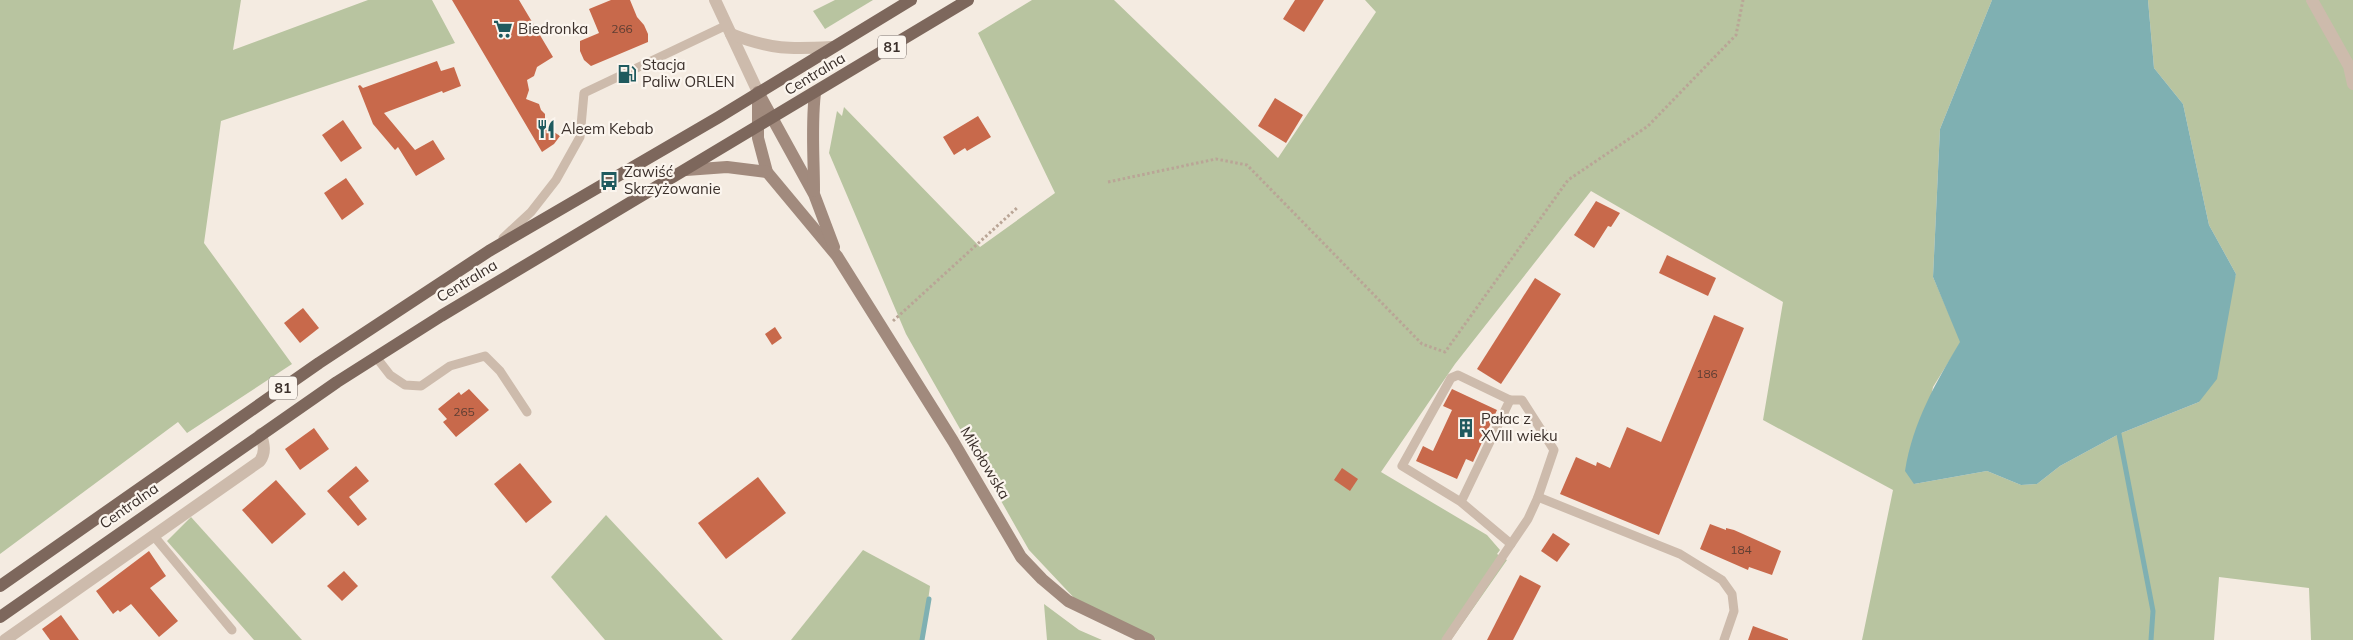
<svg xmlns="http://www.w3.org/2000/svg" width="2353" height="640" font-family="Mulish,sans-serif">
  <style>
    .green { fill: #b8c4a0 }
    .water { fill: #7fb0b2 }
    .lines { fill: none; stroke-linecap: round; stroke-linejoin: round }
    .stream { stroke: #7fb0b2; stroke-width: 5 }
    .building { fill: #c8694b }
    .path { stroke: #b9a596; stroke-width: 3; stroke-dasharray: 2.5 2.5; stroke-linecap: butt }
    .service { stroke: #cdbbac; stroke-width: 9 }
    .minor { stroke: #cdbbac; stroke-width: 12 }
    .tertiary { stroke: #cdbbac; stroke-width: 12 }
    .secondary { stroke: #a18a7d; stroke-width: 12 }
    .primary { stroke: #7d675c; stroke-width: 12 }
    .labels { text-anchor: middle; stroke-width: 4.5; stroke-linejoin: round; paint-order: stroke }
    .number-label { font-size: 12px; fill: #5e3e33 }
    .shield { fill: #fbf5ee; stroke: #756b66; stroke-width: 1 }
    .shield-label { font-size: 14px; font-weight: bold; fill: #3b302b }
    .poi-label { font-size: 15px; fill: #3b302b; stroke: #fbf5ee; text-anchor: start }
    .street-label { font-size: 15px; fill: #3b302b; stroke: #fbf5ee }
  </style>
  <rect width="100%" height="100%" fill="#f4ebe1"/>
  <g class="green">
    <path d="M0 0H241L233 50 368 0H432L455 43 221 121 204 243 292 364 187 433 178 422 0 554Z"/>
    <path d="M835 0H873L825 29 813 11Z"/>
    <path d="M1032 0H1114L1278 158 1376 12 1365 0H1992L1940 129 1933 277 1961 342 1933 387 1914 484 1987 471 2021 485 2037 484 2060 466 2119 434 2199 402 2236 274 2209 225 2183 104 2154 68 2148 0H2353V640H2311L2309 588 2219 577 2214 640H1862L1893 490 1763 420 1783 302 1591 191 1455 364 1381 472 1487 535 1500 550 1497 554 1507 560 1451 640H1156L1077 601 1029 550 906 334 829 153 837 111 842 116 844 107 980 247 1055 193 978 33Z"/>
    <path d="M606 515 723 640H605L551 577Z"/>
    <path d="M191 517 302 640H254L167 541Z"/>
    <path d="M863 550 930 586 923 640H791Z"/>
    <path d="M1044 604 1079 630 1102 640H1047Z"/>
  </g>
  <path class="water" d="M1992 0H2148L2154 68 2183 104 2209 225 2236 274 2217 379 2199 402 2119 434 2060 466 2037 484 2021 485 1987 471 1914 484 1905 471C1913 422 1935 384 1960 342L1933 277 1940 129Z"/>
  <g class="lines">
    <g class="stream">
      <path d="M2119 434 2153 611 2151 640"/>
      <path d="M922 640 929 599"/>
    </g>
  </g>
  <g class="building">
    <path d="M452 0H519L553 57 537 67 534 76 527 80 529 90 526 99 539 104 541 110 545 114V126L560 136 554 144 542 152Z"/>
    <path d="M611 0H630L637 17 644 25 648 34V42L591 66 584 60 580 51V41L599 33 589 9Z"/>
    <path d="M1295 0H1324L1304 32 1283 19Z"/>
    <path d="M437 61 441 71 454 67 461 86 443 93 442 91 384 113 415 150 433 140 445 159 416 176 398 147 395 150 373 124 358 86 360 85 363 88Z"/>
    <path d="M1275 98 1303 115 1286 143 1258 126Z"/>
    <path d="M978 116 991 137 967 151 965 148 954 155 943 137Z"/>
    <path d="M343 120 362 148 341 162 322 135Z"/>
    <path d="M346 178 364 204 342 220 324 193Z"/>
    <path d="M1596 201 1620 213 1611 227 1608 226 1594 248 1574 235Z"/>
    <path d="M1667 255 1716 278 1708 296 1659 273Z"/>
    <path d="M1535 278 1561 294 1501 384 1477 369Z"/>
    <path d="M303 308 319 328 300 343 284 323Z"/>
    <path d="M1714 315 1744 328 1659 535 1560 494 1576 457 1596 466 1597 462 1610 468 1627 427 1661 442Z"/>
    <path d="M775 327 782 338 772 345 765 334Z"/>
    <path d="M469 389 489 410 456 437 443 422 447 419 438 409 459 392 461 395Z"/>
    <path d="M1452 389 1497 410 1473 462 1466 459 1457 479 1416 461 1423 446 1433 451 1452 410 1443 406Z"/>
    <path d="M314 428 329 449 300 470 285 449Z"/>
    <path d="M520 463 552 502 526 523 494 484Z"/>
    <path d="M356 466 369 481 349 497 367 519 358 526 327 491Z"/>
    <path d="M1342 468 1358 479 1350 491 1334 480Z"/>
    <path d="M758 477 786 513 726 559 698 523Z"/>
    <path d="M276 480 306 514 272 544 242 510Z"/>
    <path d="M1710 524 1726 530V528L1734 530 1781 551 1772 575 1749 567 1748 570 1700 549Z"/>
    <path d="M1553 533 1570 544 1557 562 1541 551Z"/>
    <path d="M149 551 166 576 150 588 178 621 159 637 131 604 120 612 118 610 113 614 96 591Z"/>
    <path d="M344 571 358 586 342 601 327 586Z"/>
    <path d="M1520 575 1541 586 1513 640H1487Z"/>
    <path d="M61 615 79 640H50L42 629Z"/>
    <path d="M1753 626 1788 639V640H1748Z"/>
  </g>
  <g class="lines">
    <g class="path">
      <path d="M1108 182 1216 159 1247 165 1422 344 1445 352 1568 180 1648 126 1736 35 1743 0"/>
      <path d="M893 321 1018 207"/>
    </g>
    <g class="service">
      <path d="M503 238 531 212 556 180 580 137 584 93 727 25"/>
      <path d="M376 357 390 375 405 385 421 386 450 366 485 356 500 371 527 412"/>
      <path d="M1538 497 1680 554 1722 580 1732 594 1734 611 1724 640"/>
      <path d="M1461 502 1510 400 1458 375 1451 378 1402 466 1461 502 1511 544"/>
      <path d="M153 535 232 630"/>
      <path d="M1446 640 1528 519 1538 497 1554 450 1522 400H1510"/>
    </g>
    <g class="minor">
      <path d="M2312 0 2349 66 2353 84"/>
      <path d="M5 640 260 461C266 452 264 445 261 434"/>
    </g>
    <g class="tertiary">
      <path d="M715 0 758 92"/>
      <path d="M731 34C772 50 790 49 833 47"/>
    </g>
    <g class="secondary">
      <path d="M758 92V138L767 172 837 256 953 441 1021 557 1042 579 1068 601 1149 640"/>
      <path d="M759 94 814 194 834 247"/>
      <path d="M686 170 727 167 767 172"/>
      <path d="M814 191C814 158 811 126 815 93"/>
    </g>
    <g class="primary">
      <path d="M0 586 319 363 489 251 719 117 911 0"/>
      <path d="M0 617 337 382 441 316 968 0"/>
    </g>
  </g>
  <defs>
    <g id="supermarket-bare" transform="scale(1.5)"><path d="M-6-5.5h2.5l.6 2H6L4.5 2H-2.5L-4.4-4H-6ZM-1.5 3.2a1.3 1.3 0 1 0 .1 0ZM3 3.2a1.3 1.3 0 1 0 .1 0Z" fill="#1f5a5e" stroke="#fbf5ee" stroke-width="2.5" paint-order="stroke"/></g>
    <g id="fuel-bare" transform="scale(1.5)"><path d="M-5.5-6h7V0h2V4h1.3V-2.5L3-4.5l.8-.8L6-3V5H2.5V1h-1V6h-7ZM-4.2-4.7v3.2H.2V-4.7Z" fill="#1f5a5e" stroke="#fbf5ee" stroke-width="2.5" paint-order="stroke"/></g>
    <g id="restaurant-bare" transform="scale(1.5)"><path d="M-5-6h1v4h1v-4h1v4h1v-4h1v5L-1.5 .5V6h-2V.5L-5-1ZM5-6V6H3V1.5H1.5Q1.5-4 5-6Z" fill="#1f5a5e" stroke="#fbf5ee" stroke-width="2.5" paint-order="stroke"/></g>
    <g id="bus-bare" transform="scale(1.5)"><path d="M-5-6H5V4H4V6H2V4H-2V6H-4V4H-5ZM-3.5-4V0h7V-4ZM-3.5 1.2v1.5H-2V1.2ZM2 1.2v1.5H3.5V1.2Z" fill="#1f5a5e" stroke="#fbf5ee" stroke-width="2.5" paint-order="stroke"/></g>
    <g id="building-bare" transform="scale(1.5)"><path d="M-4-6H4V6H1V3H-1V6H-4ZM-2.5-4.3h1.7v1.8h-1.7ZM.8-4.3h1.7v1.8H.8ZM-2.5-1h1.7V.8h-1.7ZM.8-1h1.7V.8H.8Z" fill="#1f5a5e" stroke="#fbf5ee" stroke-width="2.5" paint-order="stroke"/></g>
  </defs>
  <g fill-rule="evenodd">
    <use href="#supermarket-bare" x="503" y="29"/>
    <use href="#fuel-bare" x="627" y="74"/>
    <use href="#restaurant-bare" x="546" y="129"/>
    <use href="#bus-bare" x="609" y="181"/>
    <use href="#building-bare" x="1466" y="428"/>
  </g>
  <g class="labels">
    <g class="number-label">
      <text x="622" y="33">266</text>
      <text x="1707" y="378">186</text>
      <text x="464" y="416">265</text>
      <text x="1741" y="554">184</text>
    </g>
    <g class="shield">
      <rect x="878" y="35.5" width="28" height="23" rx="4"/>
      <rect x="269" y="376.5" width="28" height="23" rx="4"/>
    </g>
    <g class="shield-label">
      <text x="892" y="52">81</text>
      <text x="283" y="393">81</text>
    </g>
    <g class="poi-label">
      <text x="518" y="34">Biedronka</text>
      <text x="642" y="70">Stacja<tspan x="642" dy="17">Paliw ORLEN</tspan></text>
      <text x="561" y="134">Aleem Kebab</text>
      <text x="624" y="177">Zawiść<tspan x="624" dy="17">Skrzyżowanie</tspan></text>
      <text x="1481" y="424">Pałac z<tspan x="1481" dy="17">XVIII wieku</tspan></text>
    </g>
    <g class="street-label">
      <text transform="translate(815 74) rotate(-31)" y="5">Centralna</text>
      <text transform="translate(467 281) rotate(-31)" y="5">Centralna</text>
      <text transform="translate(985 463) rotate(59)" y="5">Mikołowska</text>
      <text transform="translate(129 506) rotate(-35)" y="5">Centralna</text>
    </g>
  </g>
</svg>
